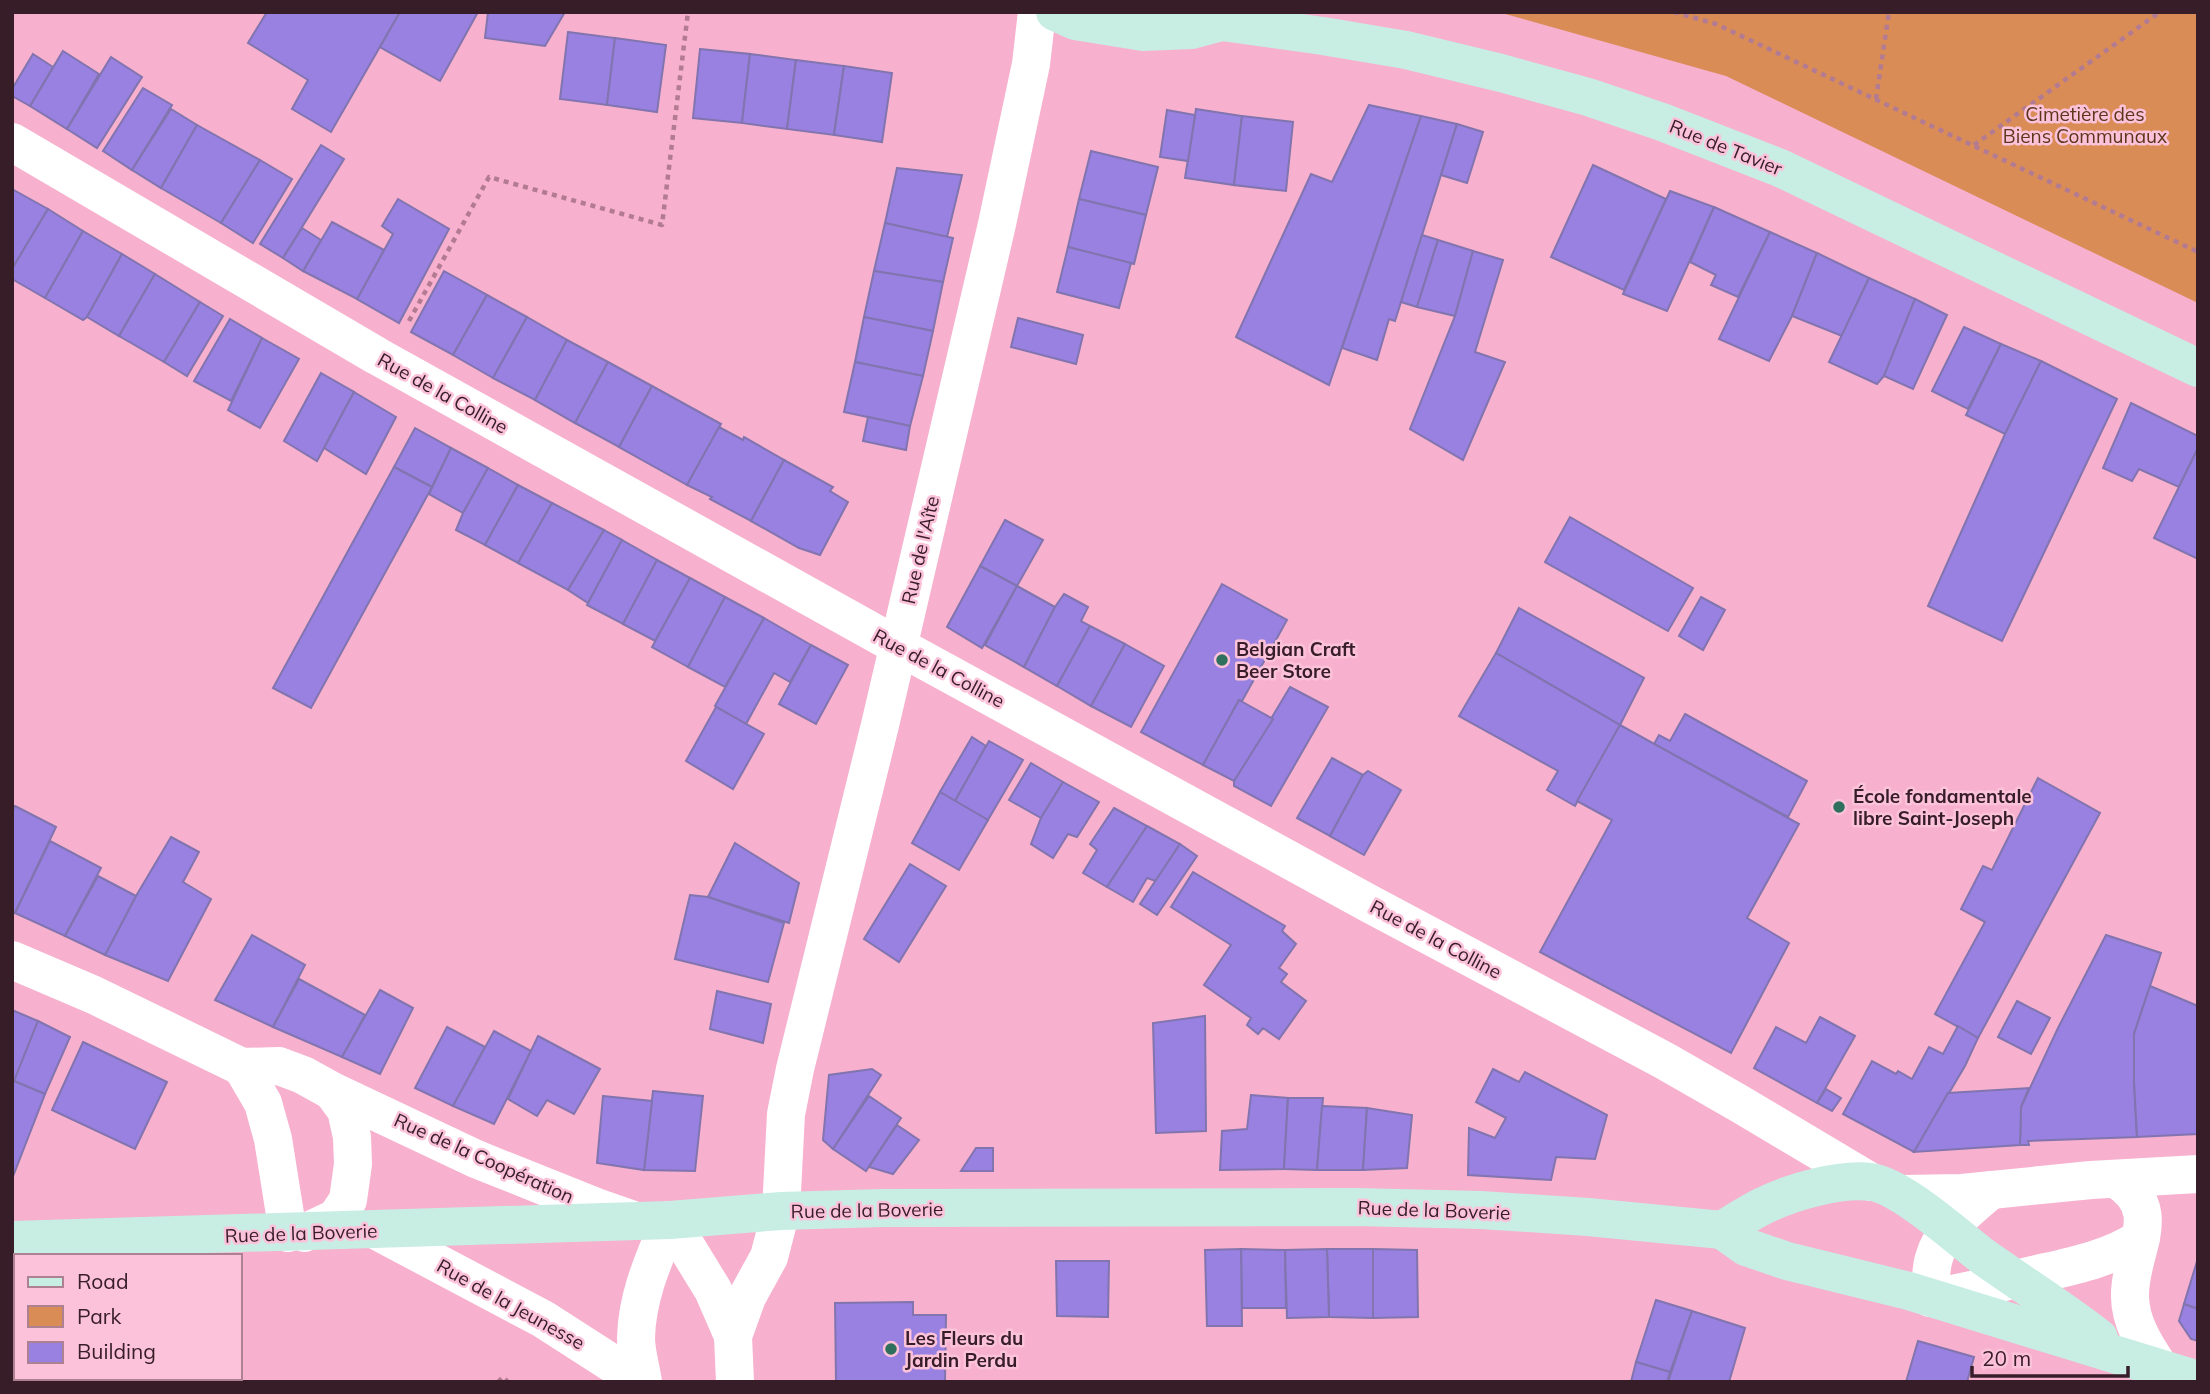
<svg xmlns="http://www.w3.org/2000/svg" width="2210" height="1394" font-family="Mulish,sans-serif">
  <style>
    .green { fill: #da8c57 }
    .building { fill: #9881e0; stroke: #8174af; stroke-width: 2 }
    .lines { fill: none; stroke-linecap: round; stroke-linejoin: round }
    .path { stroke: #b27b92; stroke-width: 4.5; stroke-dasharray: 5 5; stroke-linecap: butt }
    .street { stroke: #fff; stroke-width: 38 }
    .secondary { stroke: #c8eee4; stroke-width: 38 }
    .poi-dot { fill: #2e6f5e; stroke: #fcc2d9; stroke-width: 2.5 }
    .labels { text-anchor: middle; stroke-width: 5; stroke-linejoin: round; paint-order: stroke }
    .park-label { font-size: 19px; fill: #5c361b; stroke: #fcc2d9 }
    .street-label { font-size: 19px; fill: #371d28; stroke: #fcc2d9 }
    .poi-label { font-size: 19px; font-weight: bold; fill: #371d28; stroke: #fcc2d9; text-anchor: start }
  </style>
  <rect width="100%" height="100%" fill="#f7b0cd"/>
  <path class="green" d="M1498 12H2198V303L1726 76Z"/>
  <g class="building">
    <path d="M267 12H400L331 132 292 109 308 80 248 43Z"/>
    <path d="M400 12H478L440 81 380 47Z"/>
    <path d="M488 12H565L545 46 485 38Z"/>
    <path d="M568 32 615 38 607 105 560 99Z"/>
    <path d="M615 38 666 45 657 112 607 105Z"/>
    <path d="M700 49 750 54 742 123 693 118Z"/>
    <path d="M63 51 99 74 67 129 30 106Z"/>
    <path d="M33 54 53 67 30 106 12 96V89Z"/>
    <path d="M750 54 796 60 787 129 742 123Z"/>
    <path d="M111 57 142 77 97 148 67 129Z"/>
    <path d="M796 60 844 66 834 135 787 129Z"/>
    <path d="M844 66 892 73 882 142 834 135Z"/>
    <path d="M143 88 172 105 132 170 103 151Z"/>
    <path d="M1369 105 1421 116 1329 385 1236 337 1311 174 1332 182Z"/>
    <path d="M171 109 197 125 161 188 132 170Z"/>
    <path d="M1196 109 1242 116 1234 185 1185 178Z"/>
    <path d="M1167 110 1195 115 1188 161 1160 157Z"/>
    <path d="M1242 116 1293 122 1286 191 1234 185Z"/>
    <path d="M1421 116 1457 124 1395 321 1389 319 1377 360 1342 348Z"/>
    <path d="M1457 124 1483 132 1467 183 1441 175Z"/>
    <path d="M197 125 260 160 221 223 161 188Z"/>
    <path d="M321 145 344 159 283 258 260 244Z"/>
    <path d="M1091 151 1158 167 1146 215 1079 199Z"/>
    <path d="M260 160 292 179 253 243 221 223Z"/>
    <path d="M1593 165 1666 199 1624 290 1551 257Z"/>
    <path d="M897 168 962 175 947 237 885 223Z"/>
    <path d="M12 189 48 209 12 269Z"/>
    <path d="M1670 191 1714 207 1667 311 1623 294Z"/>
    <path d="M398 199 449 229 399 323 357 299 393 234 382 226Z"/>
    <path d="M1079 199 1146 215 1134 264 1068 247Z"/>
    <path d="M1714 207 1770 232 1738 297 1711 285 1716 275 1690 262Z"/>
    <path d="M48 209 83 231 45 298 12 279V269Z"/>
    <path d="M332 222 384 250 357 299 303 271Z"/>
    <path d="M885 223 953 238 943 282 874 271Z"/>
    <path d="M302 228 321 240 303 271 283 258Z"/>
    <path d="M83 231 122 254 87 317 83 320 45 298Z"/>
    <path d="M1770 232 1817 253 1792 316 1769 361 1719 339Z"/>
    <path d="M1422 235 1438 240 1417 307 1401 302Z"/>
    <path d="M1438 240 1473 251 1455 316 1417 307Z"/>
    <path d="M1068 247 1131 263 1119 308 1057 292Z"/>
    <path d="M1473 251 1503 260 1475 352 1505 362 1463 460 1410 429 1455 316Z"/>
    <path d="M1817 253 1869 278 1842 336 1792 316Z"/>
    <path d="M122 254 155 274 119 336 87 317Z"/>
    <path d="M444 271 487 295 453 355 411 332Z"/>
    <path d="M874 271 943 282 933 331 864 317Z"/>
    <path d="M155 274 200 302 164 362 119 336Z"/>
    <path d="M1869 278 1915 299 1884 376 1877 384 1829 362Z"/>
    <path d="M487 295 527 317 493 378 453 355Z"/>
    <path d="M1915 299 1947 315 1913 389 1884 376Z"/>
    <path d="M200 302 223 316 187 376 164 362Z"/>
    <path d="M527 317 567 340 535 400 493 378Z"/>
    <path d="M864 317 933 331 923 376 855 362Z"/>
    <path d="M1018 318 1083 335 1076 364 1011 347Z"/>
    <path d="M230 319 262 338 231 401 194 381Z"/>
    <path d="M1964 327 2001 344 1968 409 1932 391Z"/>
    <path d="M262 338 299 359 260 428 228 410Z"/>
    <path d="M567 340 608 362 575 423 535 400Z"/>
    <path d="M2001 344 2041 361 2005 434 1966 415Z"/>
    <path d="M2041 361 2117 399 2002 641 1928 606 2005 434Z"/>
    <path d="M608 362 652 386 619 447 575 423Z"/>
    <path d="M855 362 923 376 910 426 844 412Z"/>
    <path d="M321 373 354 392 317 461 284 441Z"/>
    <path d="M652 386 721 424 687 485 619 447Z"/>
    <path d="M354 392 396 417 366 474 324 448Z"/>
    <path d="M2131 403 2198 436V448L2179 487 2139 469 2132 481 2103 468Z"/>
    <path d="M868 417 910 426 906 450 863 441Z"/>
    <path d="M719 427 743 440 744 437 784 460 751 521 710 499 712 497 687 485Z"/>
    <path d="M415 428 451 448 432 487 394 467Z"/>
    <path d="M451 448 488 468 463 513 429 494Z"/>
    <path d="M2198 448V559L2154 538Z"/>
    <path d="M784 460 833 487 830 491 848 502 820 555 799 548 751 521Z"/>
    <path d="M394 467 432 487 311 708 273 688Z"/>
    <path d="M488 468 518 485 485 545 456 530 463 513Z"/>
    <path d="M518 485 552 503 518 563 485 545Z"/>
    <path d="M552 503 604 530 568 590 518 563Z"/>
    <path d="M1570 517 1693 588 1668 631 1545 562Z"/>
    <path d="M1005 520 1043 540 1017 586 980 566Z"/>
    <path d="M604 530 622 540 588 603 568 590Z"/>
    <path d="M622 540 657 560 623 624 587 605Z"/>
    <path d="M657 560 690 578 655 641 623 624Z"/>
    <path d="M980 566 1017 586 982 648 947 627Z"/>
    <path d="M690 578 725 597 688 667 652 647Z"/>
    <path d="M1222 584 1287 620 1242 701 1239 700 1203 765 1141 732Z"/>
    <path d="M1017 586 1055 607 1024 667 985 645Z"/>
    <path d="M1064 594 1088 607 1081 621 1090 626 1057 686 1024 667 1055 607Z"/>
    <path d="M725 597 764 618 725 687 688 667Z"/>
    <path d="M1701 597 1725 610 1703 650 1679 636Z"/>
    <path d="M1519 608 1644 678 1620 725 1496 653Z"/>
    <path d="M764 618 811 645 790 682 774 673 746 724 715 706Z"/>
    <path d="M1090 626 1125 644 1091 706 1057 686Z"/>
    <path d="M1125 644 1164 666 1131 727 1091 706Z"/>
    <path d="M811 645 848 665 816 724 779 704Z"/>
    <path d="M1496 653 1620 725 1575 806 1547 790 1558 771 1459 716Z"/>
    <path d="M1290 687 1328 707 1271 806 1234 786V781Z"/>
    <path d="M1239 700 1273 719 1234 781 1203 765Z"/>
    <path d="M716 707 764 734 733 789 686 761Z"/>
    <path d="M1685 714 1807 781 1788 817 1654 744 1659 735 1670 741Z"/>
    <path d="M1620 725 1799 824 1747 918 1789 943 1731 1053 1540 952 1612 820 1577 801Z"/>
    <path d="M972 737 986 746 955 801 940 792Z"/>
    <path d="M989 741 1023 760 988 820 955 801Z"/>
    <path d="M1332 758 1363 775 1330 836 1297 818Z"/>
    <path d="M1031 763 1063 782 1041 818 1009 800Z"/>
    <path d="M1368 771 1401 790 1364 855 1330 836 1363 775Z"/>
    <path d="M2038 778 2100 813 1978 1038 1935 1014 1985 922 1961 909 1983 866 1992 870Z"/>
    <path d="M1063 782 1099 802 1077 837 1068 834 1053 858 1031 844 1041 818Z"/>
    <path d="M940 792 988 820 959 870 912 843Z"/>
    <path d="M15 806 56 827 15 913 12 912V812Z"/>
    <path d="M1114 808 1147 826 1107 887 1083 873 1097 850 1090 844Z"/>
    <path d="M1147 826 1180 844 1156 881 1147 878 1133 902 1107 887Z"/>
    <path d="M171 837 199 852 183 882 211 899 168 981 105 955 136 896Z"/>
    <path d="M50 841 101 868 65 936 15 913Z"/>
    <path d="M735 843 799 883 789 923 708 897Z"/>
    <path d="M1180 844 1197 856 1157 915 1140 904Z"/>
    <path d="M910 864 946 886 899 962 864 939Z"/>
    <path d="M1193 872 1285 926 1282 931 1296 944 1279 968 1287 974 1281 982 1306 1001 1279 1039 1263 1028 1258 1034 1247 1025 1251 1018 1204 985 1231 945 1171 907Z"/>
    <path d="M98 876 136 896 105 955 65 936Z"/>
    <path d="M690 895 708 897 784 923 768 982 675 959Z"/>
    <path d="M252 935 305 965 273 1027 215 1000Z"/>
    <path d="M2106 935 2161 953 2134 1034V1081L2137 1137 2028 1141 2029 1145H2020L2021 1107 2058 1028Z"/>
    <path d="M299 979 365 1015 342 1057 273 1027Z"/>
    <path d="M2150 986 2198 1006V1134L2137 1137 2134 1081V1034Z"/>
    <path d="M380 990 413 1008 380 1074 342 1057Z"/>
    <path d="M717 991 771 1004 763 1043 710 1029Z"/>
    <path d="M2017 1001 2050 1018 2031 1054 1998 1037Z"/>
    <path d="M12 1010 38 1021 12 1087Z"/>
    <path d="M1205 1016 1206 1131 1156 1133 1153 1023Z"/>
    <path d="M1820 1017 1855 1036 1817 1103 1754 1068 1776 1027 1806 1043Z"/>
    <path d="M38 1021 70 1037 45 1094 14 1081Z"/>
    <path d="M1958 1026 1978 1038 1965 1066 1914 1152 1843 1114 1872 1061 1896 1074 1898 1071 1912 1079 1929 1047 1943 1054Z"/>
    <path d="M447 1027 485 1047 453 1106 415 1088Z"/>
    <path d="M494 1031 531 1051 494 1124 453 1106Z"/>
    <path d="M538 1036 600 1069 574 1114 547 1100 537 1116 508 1099Z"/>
    <path d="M83 1042 167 1082 135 1149 52 1110Z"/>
    <path d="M872 1069 881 1075 833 1149 823 1140 829 1075Z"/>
    <path d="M1493 1069 1519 1082 1525 1072 1607 1115 1595 1159 1556 1157 1551 1180 1468 1175 1469 1128 1495 1138 1506 1118 1476 1102Z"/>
    <path d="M14 1081 45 1094 12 1179V1087Z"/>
    <path d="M2029 1088 2021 1107 2020 1145 1914 1152 1948 1093Z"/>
    <path d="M1826 1089 1841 1098 1832 1111 1817 1103Z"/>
    <path d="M653 1091 703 1096 695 1171 644 1170Z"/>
    <path d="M1251 1095 1288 1098 1284 1169 1220 1170 1222 1131 1247 1129Z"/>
    <path d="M603 1096 652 1101 644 1170 597 1163Z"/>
    <path d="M869 1096 901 1118 866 1171 833 1149Z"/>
    <path d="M1288 1098H1323L1317 1170 1284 1169Z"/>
    <path d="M1322 1106 1367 1108 1363 1170H1317Z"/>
    <path d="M1367 1108 1412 1115 1407 1168 1363 1170Z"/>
    <path d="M897 1125 919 1140 893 1174 869 1167Z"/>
    <path d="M976 1148H993V1171H961Z"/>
    <path d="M1241 1249 1285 1250 1286 1308H1242Z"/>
    <path d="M1241 1249 1242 1326H1207L1205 1250Z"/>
    <path d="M1327 1249H1373V1318L1329 1317Z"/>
    <path d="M1327 1249 1329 1317 1287 1318 1285 1250Z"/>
    <path d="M1373 1249 1417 1250 1418 1317 1373 1318Z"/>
    <path d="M2198 1258V1309L2184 1304Z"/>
    <path d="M1056 1261H1109L1108 1317 1057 1316Z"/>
    <path d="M1656 1300 1692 1311 1670 1372 1636 1362Z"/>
    <path d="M913 1302V1315H946L945 1382H836L835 1303Z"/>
    <path d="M2184 1304 2198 1309V1341L2191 1339 2179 1321Z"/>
    <path d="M1692 1311 1745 1328 1729 1382H1668Z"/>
    <path d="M1918 1341 1974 1357 1967 1382H1906Z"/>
    <path d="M1636 1362 1670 1372 1667 1382H1631Z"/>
  </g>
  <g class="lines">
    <g class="path">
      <path d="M1674 12 1716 24 2198 252"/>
      <path d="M2196 12 2198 13"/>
      <path d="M1876 99 1889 12"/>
      <path d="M1974 145 2160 12"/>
      <path d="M409 321 489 177 662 225 688 12"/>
      <path d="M498 1382 503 1377 508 1382"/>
    </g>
    <g class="street">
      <path d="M12 142 377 356 898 646 1370 904 1665 1061 1740 1104 1871 1182"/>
      <path d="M12 960 94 995 242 1067 279 1066 303 1075 332 1091 476 1159 596 1207 636 1221"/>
      <path d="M242 1067 263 1103 273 1139 288 1233"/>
      <path d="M2116 1179C2166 1210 2131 1248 2130 1293 2129 1321 2145 1346 2160 1368"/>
      <path d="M1991 1190C1969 1209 1942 1229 1934 1258 1930 1271 1931 1285 1930 1298 1960 1293 1987 1287 2016 1279 2059 1268 2103 1263 2141 1238"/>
      <path d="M1901 1194 1962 1193 2091 1180 2198 1174"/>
      <path d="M670 1220 713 1290 733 1336"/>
      <path d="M377 1231 543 1319 641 1382"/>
      <path d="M304 1233 336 1218 348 1200 353 1164 352 1137 346 1110 332 1091"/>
      <path d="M643 1382C641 1368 636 1352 636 1338 637 1295 654 1259 670 1220"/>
      <path d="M735 1382 733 1336 747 1297 769 1257 781 1211 786 1114 795 1069 880 725 997 224 1031 64 1037 12"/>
    </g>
    <g class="secondary">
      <path d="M1055 12 1075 21 1143 32 1192 30 1222 22 1323 36 1406 50 1501 73 1588 97 1662 122 1780 168 2198 368"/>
      <path d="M1722 1230 1746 1247 1787 1261 1909 1291 2198 1380"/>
      <path d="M1722 1230C1735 1222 1749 1213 1763 1206 1791 1192 1840 1178 1871 1182 1901 1186 1955 1235 1981 1255 2020 1283 2061 1308 2099 1338"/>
      <path d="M12 1240 670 1220 781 1211 883 1208 1356 1207 1481 1210 1588 1217 1722 1230"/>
    </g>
  </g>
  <g class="poi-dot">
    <circle cx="1222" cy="660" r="7"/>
    <circle cx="1839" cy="807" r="7"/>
    <circle cx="891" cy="1349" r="7"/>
  </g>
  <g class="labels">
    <g class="park-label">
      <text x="2085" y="121">Cimetière des<tspan x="2085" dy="22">Biens Communaux</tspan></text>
    </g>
    <g class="street-label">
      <text transform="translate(1726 147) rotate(22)" y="7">Rue de Tavier</text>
      <text transform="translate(443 393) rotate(29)" y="7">Rue de la Colline</text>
      <text transform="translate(920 550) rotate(-77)" y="7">Rue de l'Aîte</text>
      <text transform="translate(939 668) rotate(28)" y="7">Rue de la Colline</text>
      <text transform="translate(1436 939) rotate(28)" y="7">Rue de la Colline</text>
      <text transform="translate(484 1158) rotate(24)" y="7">Rue de la Coopération</text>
      <text transform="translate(867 1210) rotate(-1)" y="7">Rue de la Boverie</text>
      <text transform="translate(1434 1210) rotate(2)" y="7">Rue de la Boverie</text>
      <text transform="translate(301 1233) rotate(-2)" y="7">Rue de la Boverie</text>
      <text transform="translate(511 1304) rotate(29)" y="7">Rue de la Jeunesse</text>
    </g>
    <g class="poi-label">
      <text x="1236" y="656">Belgian Craft<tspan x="1236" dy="22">Beer Store</tspan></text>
      <text x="1853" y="803">École fondamentale<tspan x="1853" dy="22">libre Saint-Joseph</tspan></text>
      <text x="905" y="1345">Les Fleurs du<tspan x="905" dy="22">Jardin Perdu</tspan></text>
    </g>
  </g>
  <rect width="2210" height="1394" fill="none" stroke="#371d28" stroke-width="28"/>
  <rect x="14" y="1254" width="228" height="126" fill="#fcc2d9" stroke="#ad8092" stroke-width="2"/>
  <rect x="28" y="1277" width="35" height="10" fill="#c8eee4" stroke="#ad8092" stroke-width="2"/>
  <text x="77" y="1289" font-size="21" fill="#371d28">Road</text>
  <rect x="28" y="1306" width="35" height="21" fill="#da8c57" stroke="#ad8092" stroke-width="2"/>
  <text x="77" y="1324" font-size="21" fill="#371d28">Park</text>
  <rect x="28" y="1342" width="35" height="21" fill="#9881e0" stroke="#ad8092" stroke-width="2"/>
  <text x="77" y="1359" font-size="21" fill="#371d28">Building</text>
  <path d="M1972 1366v10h156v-10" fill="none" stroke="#371d28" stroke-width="3.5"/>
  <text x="1982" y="1366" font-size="21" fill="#371d28" stroke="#fcc2d9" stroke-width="5" paint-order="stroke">20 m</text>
</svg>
